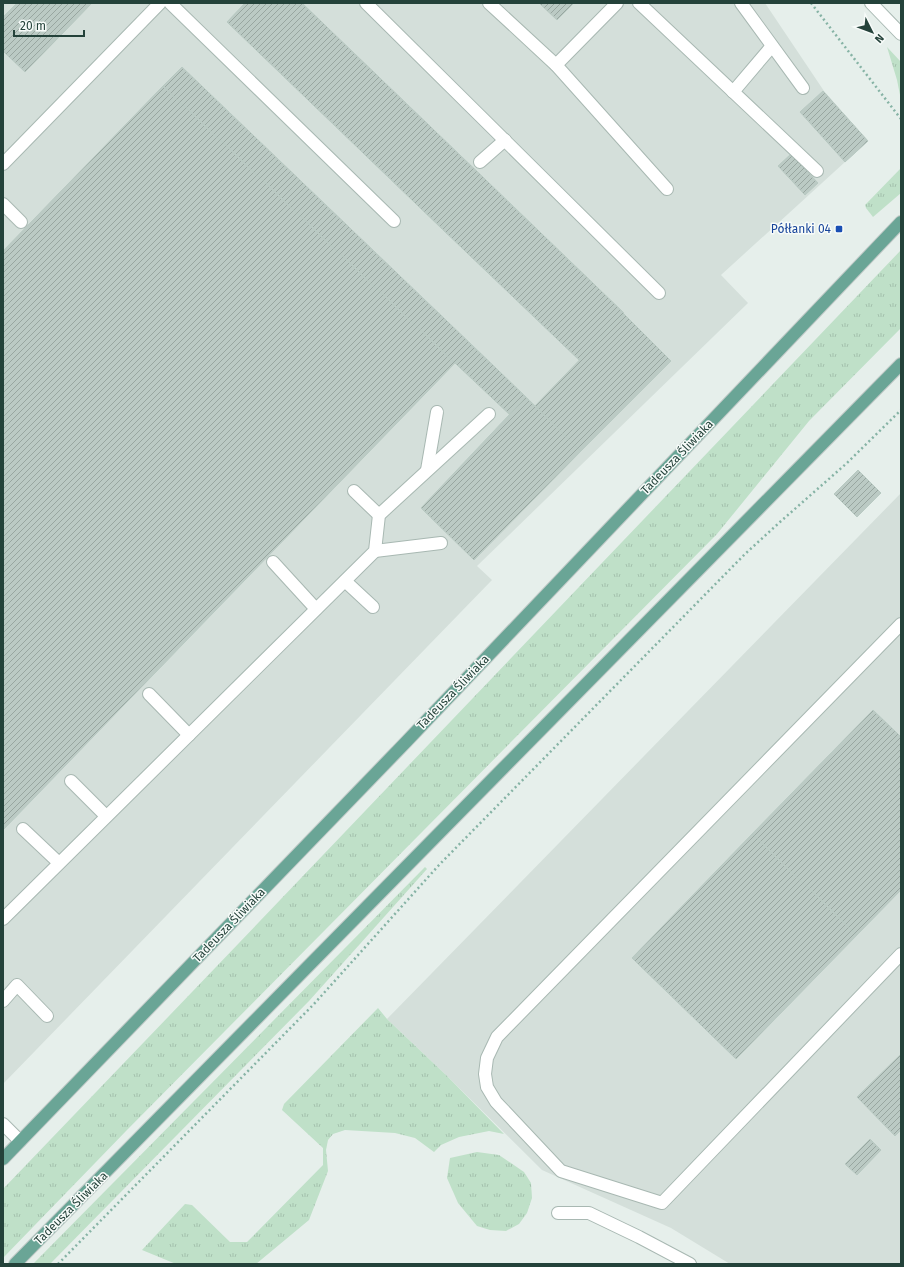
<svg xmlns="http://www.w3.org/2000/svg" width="904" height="1267" font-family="'Fira Sans',sans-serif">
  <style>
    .built { fill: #d4dfda }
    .grass { fill: url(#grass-tufts) }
    .building { fill: url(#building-hatch); stroke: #b8c9c2 }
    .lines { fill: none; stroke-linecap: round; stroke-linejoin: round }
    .minor-casing { stroke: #a8b8b2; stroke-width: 14 }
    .major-casing { stroke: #c2cac8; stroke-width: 14 }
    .path { stroke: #86b3a5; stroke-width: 2.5; stroke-dasharray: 2 3; stroke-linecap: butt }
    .minor { stroke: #fff; stroke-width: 12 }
    .major { stroke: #6aa596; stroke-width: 12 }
    .transit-dot { fill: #1a4fb4; stroke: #f7fbf9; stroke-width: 1.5 }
    .labels { text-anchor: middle; stroke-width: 3; stroke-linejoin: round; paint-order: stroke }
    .transit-label { font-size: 12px; fill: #164399; stroke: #f7fbf9; text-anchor: end }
    .street-label { font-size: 12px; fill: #24423a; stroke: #f7fbf9 }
  </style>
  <defs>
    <pattern id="grass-tufts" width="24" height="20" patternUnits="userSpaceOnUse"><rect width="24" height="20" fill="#bfe0c8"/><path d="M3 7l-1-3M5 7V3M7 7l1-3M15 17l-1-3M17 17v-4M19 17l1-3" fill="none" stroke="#a4c1ad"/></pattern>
    <pattern id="building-hatch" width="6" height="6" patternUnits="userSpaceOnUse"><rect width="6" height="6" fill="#bbcac4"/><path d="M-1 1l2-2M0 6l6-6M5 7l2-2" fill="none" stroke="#98a6a0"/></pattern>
  </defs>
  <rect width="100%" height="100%" fill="#e6efeb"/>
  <g class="built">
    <path d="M3 3H765L824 91 868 141 721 275 748 303 477 566 492 580 3 1084Z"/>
    <path d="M901 493V1264H730L671 1228 542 1170 447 1076 387 1019Z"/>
  </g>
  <g class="grass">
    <path d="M887 47 901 62V100L897 80Z"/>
    <path d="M901 168V193L873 217 866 208 865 205Z"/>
    <path d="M901 250V328L809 421 717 534 126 1131 3 1258V1189L216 967Z"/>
    <path d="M425 867 427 869 309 1001 50 1264H33Z"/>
    <path d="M378 1008 387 1019 447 1076 504 1134 489 1131 459 1137 441 1145 434 1152 415 1138 395 1133 345 1130 333 1134 328 1140 326 1150 328 1171 309 1220 256 1264H176L142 1250 185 1204 192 1205 230 1242H247L323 1165V1148L282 1110 284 1104Z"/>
    <path d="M477 1152 499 1155 524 1172 531 1183 532 1198 527 1213 519 1224 506 1231 490 1230 477 1226 458 1203 447 1178 450 1158Z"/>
  </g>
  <g class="building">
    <path d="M17 3H92L25 72 3 51V17Z"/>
    <path d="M245 3H302L487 181 441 228 227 22Z"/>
    <path d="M539 3H574L557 20Z"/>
    <path d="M182 67 472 345 455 363 163 86Z"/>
    <path d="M163 86 455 363 3 830V251Z"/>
    <path d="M823 91 868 141 845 162 800 112Z"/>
    <path d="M791 154 818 183 805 195 778 166Z"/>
    <path d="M487 181 624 313 579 360 441 228Z"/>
    <path d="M624 314 671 361 581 451 535 406Z"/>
    <path d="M472 345 526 397 510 415 455 363Z"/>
    <path d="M526 397 581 451 474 560 421 508Z"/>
    <path d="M858 470 881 493 857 517 834 494Z"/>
    <path d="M873 710 901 737V890L857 935 752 834Z"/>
    <path d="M752 834 857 935 736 1059 632 958Z"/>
    <path d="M901 1054V1130L895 1136 857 1097Z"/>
    <path d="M870 1139 881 1150 857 1175 845 1164Z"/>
  </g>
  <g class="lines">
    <g class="minor-casing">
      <g id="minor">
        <path d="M170 3 394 221"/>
        <path d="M366 3 659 293"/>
        <path d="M489 3 556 65 667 189"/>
        <path d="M639 3 817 171"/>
        <path d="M741 3 803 88"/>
        <path d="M871 3 901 34"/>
        <path d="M556 65 617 3"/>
        <path d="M733 92 772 46"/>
        <path d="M480 162 505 140"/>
        <path d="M3 164 160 3"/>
        <path d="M3 204 21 222"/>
        <path d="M427 470 437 412"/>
        <path d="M354 491 379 515"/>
        <path d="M375 551 441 543"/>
        <path d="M273 562 316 609"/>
        <path d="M345 581 373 607"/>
        <path d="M901 624 497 1037 487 1058 485 1074 487 1087 496 1102 561 1171 662 1203 901 954"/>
        <path d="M149 694 189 735"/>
        <path d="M71 781 106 816"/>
        <path d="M23 829 59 863"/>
        <path d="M3 919 375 551 379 515 489 414"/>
        <path d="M3 1001 17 985 47 1016"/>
        <path d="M3 1124 20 1141"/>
        <path d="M558 1213H589L639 1237 690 1264"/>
      </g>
    </g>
    <g class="major-casing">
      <g id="major">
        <path d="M3 1159 406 742 901 222"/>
        <path d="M15 1264 901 364"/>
      </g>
    </g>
    <g class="path">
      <path d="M811 3 901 119"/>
      <path d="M58 1264 314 1004 439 865 745 554 780 522 847 463 901 410"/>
    </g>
    <use href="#minor" class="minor"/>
    <use href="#major" class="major"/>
  </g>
  <rect class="transit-dot" x="835" y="225" width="8" height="8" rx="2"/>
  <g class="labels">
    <g class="transit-label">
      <text x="831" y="233">Półłanki 04</text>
    </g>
    <g class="street-label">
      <text transform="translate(677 457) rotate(-46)" y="4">Tadeusza Śliwiaka</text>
      <text transform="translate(453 692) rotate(-46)" y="4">Tadeusza Śliwiaka</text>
      <text transform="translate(229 925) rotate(-46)" y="4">Tadeusza Śliwiaka</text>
      <text transform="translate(71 1208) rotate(-45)" y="4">Tadeusza Śliwiaka</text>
    </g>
  </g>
  <rect width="904" height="1267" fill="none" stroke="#24423a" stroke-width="8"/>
  <g transform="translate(872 32) rotate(132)" stroke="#f7fbf9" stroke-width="3" paint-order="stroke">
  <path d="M0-3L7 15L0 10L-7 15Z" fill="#24423a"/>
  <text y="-6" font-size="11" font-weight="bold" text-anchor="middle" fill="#24423a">N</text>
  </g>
  <path d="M14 30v6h70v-6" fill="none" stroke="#24423a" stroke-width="2"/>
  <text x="20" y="30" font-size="12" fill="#24423a" stroke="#f7fbf9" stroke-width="3" paint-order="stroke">20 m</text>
</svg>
